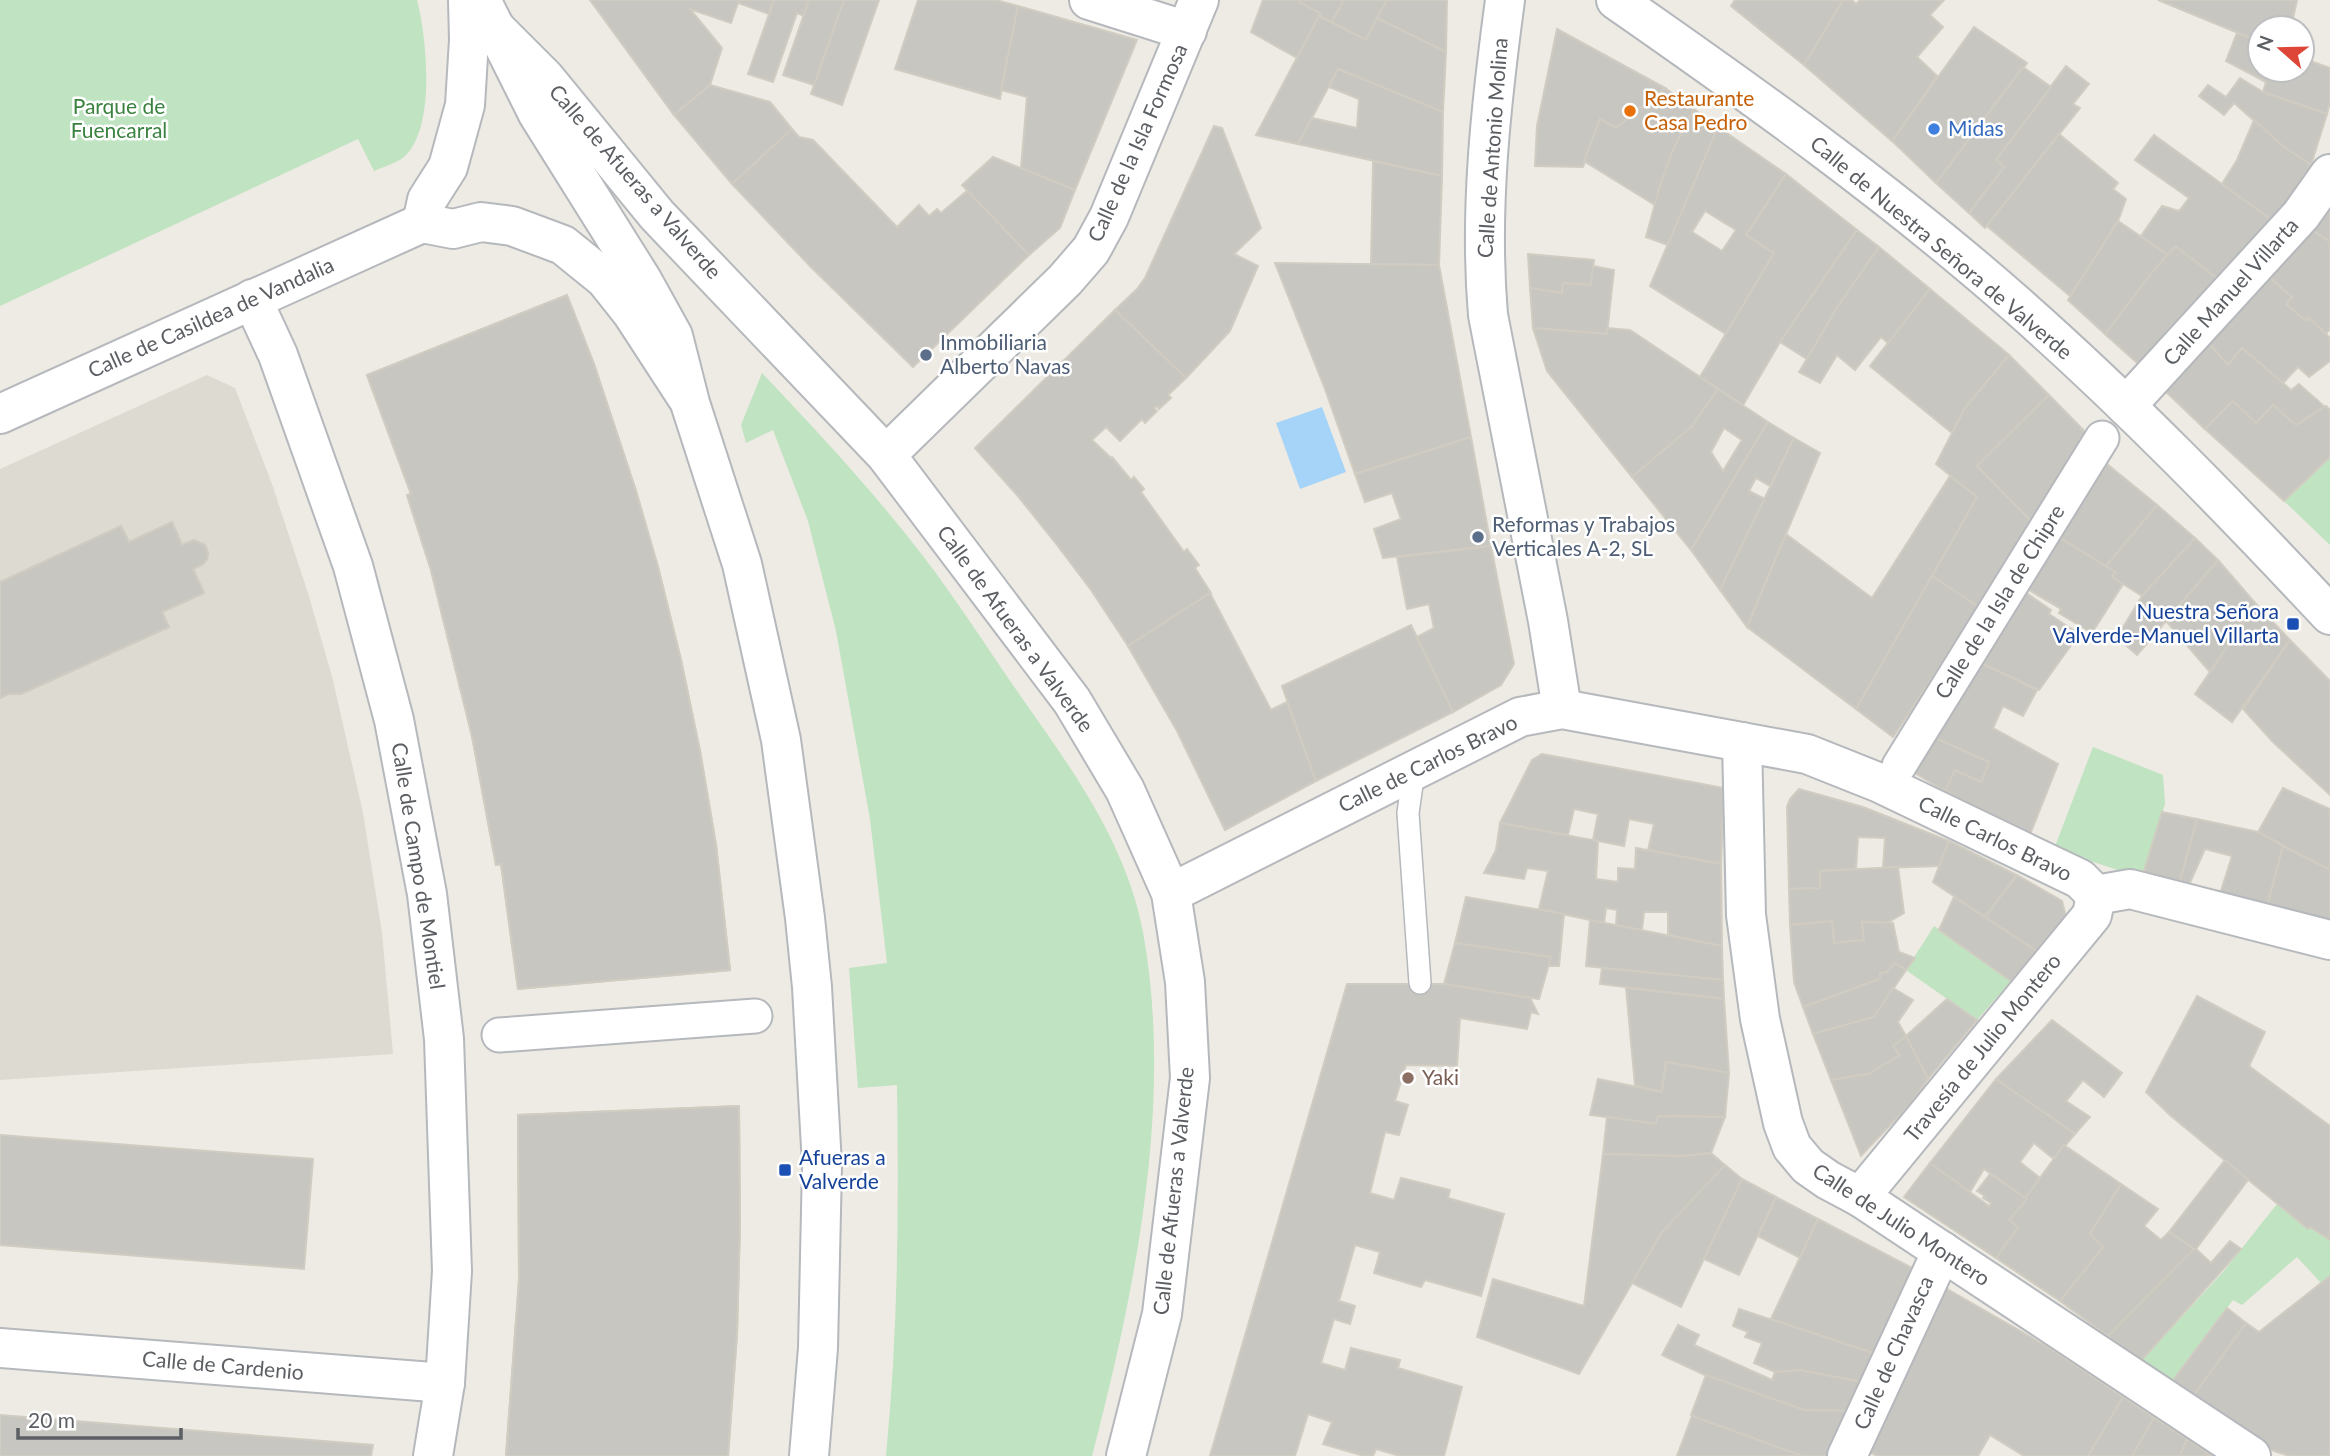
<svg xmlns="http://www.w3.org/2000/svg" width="2330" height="1456" font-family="Lato,sans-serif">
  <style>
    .education { fill: #dddad1 }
    .green { fill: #c0e3c1 }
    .water { fill: #a6d4f9 }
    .building { fill: #c8c6c0; stroke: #d1ccc2; stroke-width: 2; fill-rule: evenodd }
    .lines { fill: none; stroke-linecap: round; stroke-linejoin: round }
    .service-casing { stroke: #b5b8bc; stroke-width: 24 }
    .pedestrian-casing { stroke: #b5b8bc; stroke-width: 37 }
    .minor-casing { stroke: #b5b8bc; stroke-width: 42 }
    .tertiary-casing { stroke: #b5b8bc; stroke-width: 42 }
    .secondary-casing { stroke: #b4b7bc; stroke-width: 42 }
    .service { stroke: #fff; stroke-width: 21 }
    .pedestrian { stroke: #fff; stroke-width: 33 }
    .minor { stroke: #fff; stroke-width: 38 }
    .tertiary { stroke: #fff; stroke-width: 38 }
    .secondary { stroke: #fff; stroke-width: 38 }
    .food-dot { fill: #e8710a; stroke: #fff; stroke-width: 2.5 }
    .shop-dot { fill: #3f7fe0; stroke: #fff; stroke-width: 2.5 }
    .service-dot { fill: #5c6f8a; stroke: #fff; stroke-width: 2.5 }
    .transit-dot { fill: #1a4fb4; stroke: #fff; stroke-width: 2.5 }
    .education-dot { fill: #8d6e63; stroke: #fff; stroke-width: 2.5 }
    .labels { text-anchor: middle; stroke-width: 5; stroke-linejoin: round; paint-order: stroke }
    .food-label { font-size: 21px; fill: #c56008; stroke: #fff; text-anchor: start }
    .park-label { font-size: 21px; fill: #3a823f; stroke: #fff }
    .shop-label { font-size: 21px; fill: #366cbe; stroke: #fff; text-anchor: start }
    .street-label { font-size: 21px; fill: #5b5e63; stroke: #fff }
    .service-label { font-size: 21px; fill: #4e5e75; stroke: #fff; text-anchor: start }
    .transit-label { font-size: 21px; fill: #164399; stroke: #fff; text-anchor: end }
    .education-label { font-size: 21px; fill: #785e54; stroke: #fff; text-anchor: start }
  </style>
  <rect width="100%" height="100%" fill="#edebe3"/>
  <path class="education" d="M207 375 235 388 272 484 308 593 333 680 363 813 382 933 393 1054 0 1080V469Z"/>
  <g class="green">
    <path d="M0 0H417C427 38 436 129 404 157 396 163 383 167 374 171L358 139 0 306Z"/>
    <path d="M762 373C818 432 873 491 923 556 956 599 986 646 1017 691 1069 765 1126 841 1143 932 1174 1102 1135 1291 1092 1456H886C898 1333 899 1209 897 1085L858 1088 849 968 887 963 870 819 836 631 808 521 773 430 746 443 741 425Z"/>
    <path d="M2330 457V545L2284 501Z"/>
    <path d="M2093 747 2163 775 2165 804 2142 878 2054 849Z"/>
    <path d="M1934 926 2011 981 1977 1020 1906 970Z"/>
    <path d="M2277 1204 2308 1229 2310 1227 2330 1240V1276L2321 1283 2297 1257 2242 1305 2233 1300 2171 1383 2141 1361 2223 1272Z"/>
  </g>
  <path class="water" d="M1322 407 1346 472 1300 489 1276 423Z"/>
  <g class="building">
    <path d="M590 0H739L731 23 690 9 722 48 710 85 674 115Z"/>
    <path d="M739 0H774L769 14 738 3Z"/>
    <path d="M774 0H809L804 16 797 13 773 82 748 74Z"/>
    <path d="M809 0H844L814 85 783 75Z"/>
    <path d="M844 0H879L842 105 811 94Z"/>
    <path d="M918 0H996L1018 6 1000 99 895 69Z"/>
    <path d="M1263 0H1301L1300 2 1321 14 1297 58 1251 32Z"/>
    <path d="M1301 0H1344L1332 22 1319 16 1321 14 1300 2Z"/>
    <path d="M1344 0H1387L1366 40 1332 22Z"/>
    <path d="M1387 0H1447L1446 52 1377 18Z"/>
    <path d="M1735 0H1843L1804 65 1731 6Z"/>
    <path d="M1843 0H1852L1856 4 1860 0H1944L1930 15 1943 27 1917 57 1937 76 1892 141 1804 65Z"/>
    <path d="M2158 0H2297L2291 28H2260V42Z"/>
    <path d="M1018 6 1137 40 1075 190 1021 168 1027 97 1001 90Z"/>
    <path d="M1319 16 1366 40 1377 18 1446 52 1443 112 1338 69 1298 144 1256 135Z"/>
    <path d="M1974 27 2027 63 1936 183 1892 141Z"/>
    <path d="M1557 29 1665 88 1616 128 1600 119 1583 167 1535 166 1537 126Z"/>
    <path d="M2237 33 2260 42V70H2302V58L2330 68V102L2327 114 2263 92 2266 82 2226 61Z"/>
    <path d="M2066 66 2089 84 2073 104 2080 108 1985 228 1969 213 2004 167 1996 160Z"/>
    <path d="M2023 67 2051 87 1996 160 2004 167 1969 213 1936 183Z"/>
    <path d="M1338 69 1443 112 1442 176 1298 144 1312 118 1357 128 1359 99 1329 87Z"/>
    <path d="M2240 78 2263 92 2327 114 2311 165 2284 147 2234 103 2224 115 2199 96 2208 85 2226 97Z"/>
    <path d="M710 85 770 102 792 129 732 184 674 115Z"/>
    <path d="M1665 88 1694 109 1672 152 1655 205 1584 161 1600 119 1616 128Z"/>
    <path d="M1694 109 1718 127 1668 245 1646 237 1660 185 1672 152Z"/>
    <path d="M2254 120 2284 147 2311 165 2273 221 2222 184 2237 160Z"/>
    <path d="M1214 126 1222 128 1261 228 1234 254 1258 266 1230 331 1186 378 1115 310 1137 289 1145 278Z"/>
    <path d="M1718 127 1786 174 1746 235 1774 253 1726 334 1650 286ZM1705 211 1736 230 1722 251 1692 232Z"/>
    <path d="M792 129 799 137 813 140 897 227 919 205 929 216 937 209 941 213 968 190 1029 255 913 367 810 266 732 184Z"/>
    <path d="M2059 134 2118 183 2113 189 2126 199 2118 221 2070 296 1987 226Z"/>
    <path d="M2154 135 2273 221 2223 283 2175 246 2168 255 2141 236 2162 206 2179 211 2189 198 2135 160Z"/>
    <path d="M993 157 1075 190 1060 228 1029 255 962 185Z"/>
    <path d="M1373 161 1442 176 1439 265 1371 264Z"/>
    <path d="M1786 174 1857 230 1780 342 1743 405 1700 377 1774 253 1746 235Z"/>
    <path d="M2330 203V242L2309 228Z"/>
    <path d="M2118 221 2168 255 2105 334 2068 300Z"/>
    <path d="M2309 228 2330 242V329L2326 334 2309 318 2306 321 2286 304 2292 297 2267 275Z"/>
    <path d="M1857 230 1879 247 1838 306 1807 359 1780 342Z"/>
    <path d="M2175 246 2223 283 2143 368 2105 334 2154 270Z"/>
    <path d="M1879 247 1930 289 1888 343 1881 337 1855 370 1837 355 1820 383 1799 372 1838 306Z"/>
    <path d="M1528 254 1594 260 1591 285 1563 283 1562 293 1530 288Z"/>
    <path d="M1275 263 1439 265 1471 437 1355 474 1325 389Z"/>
    <path d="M1593 266 1614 270 1607 334 1533 328 1530 288 1562 293 1563 283 1591 285Z"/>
    <path d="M2267 275 2292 297 2286 304 2306 321 2309 318 2330 338V361L2309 377 2298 367 2283 383 2242 348 2228 365 2206 340Z"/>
    <path d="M1930 289 2009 355 1965 408 1952 433 1870 366Z"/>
    <path d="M567 295 594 364 636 491 658 567 681 660 700 751 716 845 730 970 518 989 501 864 496 865 472 736 431 570 407 495 411 494 367 375ZM550 429 563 489 511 502 495 441 509 437 515 442 534 437 537 432ZM583 551 598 611 585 614 578 610 559 614 555 622 544 625 528 564 541 561 547 565 567 562 571 553ZM613 673 628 734 616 737 608 732 589 737 585 744 574 748 558 688ZM638 798 653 858 642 862 633 856 614 861 610 869 599 871 584 811Z"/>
    <path d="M567 295 594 364 636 491 658 567 681 660 700 751 716 845 730 970 518 989 501 864 496 865 472 736 431 570 407 495 411 494 367 375Z"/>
    <path d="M1115 310 1186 378 1168 395 1171 398 1159 409 1157 406 1154 408 1157 411 1145 423 1142 419 1120 441 1106 427 1092 440 1111 458 1112 457 1131 480 1134 477 1144 489 1141 492 1184 552 1187 549 1199 565 1195 568 1211 593 1128 646 1091 590 1054 541 1017 495 975 448Z"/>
    <path d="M1533 328 1607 334V328L1630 330 1718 389 1692 426 1632 477 1547 371Z"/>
    <path d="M2206 340 2228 365 2242 348 2291 390 2299 384 2325 407 2296 425 2273 405 2256 423 2233 401 2205 429 2160 386Z"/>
    <path d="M2009 355 2049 395 1977 466 2035 525 1979 607 1932 576 1977 497 1936 464 1965 408Z"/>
    <path d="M1718 389 1768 422 1691 550 1632 477 1692 426ZM1724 428 1742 440 1723 471 1711 452Z"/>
    <path d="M2049 395 2091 438 2035 525 1977 466Z"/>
    <path d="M2233 401 2256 423 2273 405 2296 425 2326 406 2330 410V457L2284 501 2205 429Z"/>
    <path d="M1768 422 1794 438 1770 486 1756 478 1749 491 1765 499 1720 590 1691 550Z"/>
    <path d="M1471 437 1491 546 1383 558 1374 529 1401 519 1392 493 1365 502 1355 474Z"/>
    <path d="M1794 438 1820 453 1747 627 1720 590Z"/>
    <path d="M2107 464 2157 505 2106 566 2057 536Z"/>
    <path d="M1950 476 1977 497 1856 709 1747 627 1786 534 1872 598Z"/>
    <path d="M2157 505 2195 538 2142 596 2112 577 2115 572 2106 566Z"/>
    <path d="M172 522 182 545 194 540 205 545 208 553 207 559 203 564 193 569 204 593 162 612 169 627 21 694H9L0 698V582L121 526 129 542Z"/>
    <path d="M172 522 182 545 194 540 205 545 208 553 207 559 203 564 193 569 204 593 162 612 169 627 21 694H9L0 698V582L121 526 129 542Z"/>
    <path d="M2057 536 2115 572 2112 577 2123 584 2092 633 2059 613 2061 609 2024 587Z"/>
    <path d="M2195 538 2218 560 2137 655 2117 637 2142 596Z"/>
    <path d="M1491 546 1514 664 1501 685 1453 712 1417 637 1434 628 1429 604 1407 609 1397 557Z"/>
    <path d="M2218 560 2256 604 2210 672 2166 621Z"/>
    <path d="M1932 576 1979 607 1893 737 1856 709Z"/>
    <path d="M2022 590 2051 610 2049 614 2079 634 2039 690 1979 662Z"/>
    <path d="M1210 593 1271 710 1287 702 1316 781 1225 830 1177 731 1128 646Z"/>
    <path d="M2256 604 2290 640 2232 722 2195 694Z"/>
    <path d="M1411 625 1453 712 1316 781 1282 686Z"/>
    <path d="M2290 640 2330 681V795L2273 742 2243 709Z"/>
    <path d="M1979 662 2037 690 2023 716 2003 706 1993 728 2058 764 2029 837 1945 791 1955 770 1981 782 1989 762 1933 737Z"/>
    <path d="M1933 737 1989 762 1981 782 1955 770 1945 791 1913 772Z"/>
    <path d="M1542 754 1724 788 1721 864 1648 850 1654 824 1629 819 1624 846 1593 840 1598 814 1574 809 1568 835 1500 823 1532 760Z"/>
    <path d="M2283 788 2330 809V870L2258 832Z"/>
    <path d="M1799 789 1863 807 1949 841 1939 866 1883 868 1885 838 1858 837 1856 869 1820 871V888L1789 889 1787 807 1790 799Z"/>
    <path d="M2162 812 2197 819 2179 885 2142 878Z"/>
    <path d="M2197 819 2258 832 2283 846 2267 907 2220 894 2232 856 2205 849 2188 887 2179 885Z"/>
    <path d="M1500 823 1598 841 1596 879 1618 882V868L1635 869 1636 848 1721 864 1722 946 1668 935V912H1644L1642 930 1616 925 1617 910 1606 908 1604 923 1539 909 1548 871 1527 868 1524 879 1484 873 1496 850Z"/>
    <path d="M1949 841 2017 875 1985 917 1933 882Z"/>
    <path d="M2283 846 2330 870V924L2267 907Z"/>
    <path d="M1898 867 1904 913 1887 923 1862 922 1864 940 1834 943 1832 921 1790 925 1789 889 1820 888V871Z"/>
    <path d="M2017 875 2062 901 2066 917 2038 952 1985 917Z"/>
    <path d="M1466 897 1564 914 1559 966H1548L1551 957 1455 943Z"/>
    <path d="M1954 897 2038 952 2011 981 1939 930Z"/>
    <path d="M1590 920 1722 946 1723 980 1586 966Z"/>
    <path d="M1832 921 1834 943 1864 940 1862 922 1893 923 1899 952 1915 958 1906 970 1895 963 1887 972 1880 973V979L1803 1007 1794 982 1790 925Z"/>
    <path d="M1455 943 1551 957 1539 999 1444 984Z"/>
    <path d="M1895 963 1906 970 1874 1017 1813 1034 1803 1007 1880 979V973L1887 972Z"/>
    <path d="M1602 968 1723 980 1724 999 1600 984Z"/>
    <path d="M1347 984H1444L1530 998 1538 1014 1531 1012 1527 1029 1460 1018 1457 1066 1406 1065 1395 1101 1408 1105 1399 1135 1385 1132 1370 1193 1394 1200 1401 1178 1450 1190 1448 1198 1504 1214 1481 1296 1425 1280 1421 1287 1374 1273 1380 1252 1355 1245 1339 1301 1355 1306 1350 1324 1334 1319 1321 1363 1345 1370 1351 1348 1400 1360 1398 1368 1462 1387 1444 1456H1400L1376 1449 1373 1456H1364L1323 1444 1332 1422 1308 1414 1295 1456H1210Z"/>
    <path d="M1626 988 1724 999 1729 1073 1666 1062 1662 1092 1635 1085Z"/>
    <path d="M1893 988 1913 1000 1898 1022 1906 1036 1893 1046 1900 1055 1868 1074 1831 1080 1813 1034 1874 1017Z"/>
    <path d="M2197 996 2265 1032 2249 1066 2330 1126V1240L2310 1227 2308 1229 2171 1116 2146 1092Z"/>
    <path d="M1947 999 1977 1020 1928 1079 1906 1036Z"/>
    <path d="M2052 1020 2122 1073 2104 1097 2083 1080 2066 1101 2090 1117 2075 1134 1996 1079Z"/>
    <path d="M1906 1036 1928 1079 1910 1104 1861 1156 1831 1080 1868 1074 1900 1055 1893 1046Z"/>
    <path d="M1666 1062 1729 1073 1725 1117 1658 1116 1656 1124 1590 1115 1598 1079 1662 1092Z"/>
    <path d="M1996 1079 2075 1134 2054 1159 2034 1143 2020 1162 2040 1178 2027 1199 1984 1169 1970 1192 1930 1163Z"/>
    <path d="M739 1106 740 1224 737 1334 728 1456H506L519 1280 518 1115ZM622 1213 664 1216V1296L622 1293ZM619 1341 661 1343 657 1415 614 1410Z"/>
    <path d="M739 1106 740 1224 737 1334 728 1456H506L519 1280 518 1115Z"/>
    <path d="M1658 1116 1725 1117 1711 1153 1682 1156 1603 1154 1607 1117 1656 1124Z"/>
    <path d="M0 1135 313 1159 304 1269 0 1245Z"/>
    <path d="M2064 1145 2121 1184 2090 1234 2103 1247 2060 1301 1996 1258 2018 1227 2009 1220Z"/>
    <path d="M1711 1153 1725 1165 1662 1232 1579 1374 1477 1337 1493 1279 1584 1306 1603 1154 1682 1156Z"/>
    <path d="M2225 1160 2248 1180 2196 1249 2211 1263 2230 1241 2241 1249 2141 1361 2108 1336 2194 1249 2169 1232Z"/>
    <path d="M1930 1163 1989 1206 1991 1203 1983 1198 1985 1196 1977 1191 1990 1174 2027 1199 2009 1220 2018 1227 1996 1258 1904 1197Z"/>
    <path d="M1725 1165 1742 1179 1681 1307 1632 1283 1662 1232Z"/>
    <path d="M1742 1179 1776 1197 1739 1275 1704 1259Z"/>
    <path d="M2121 1184 2158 1209 2144 1226 2161 1240 2169 1232 2194 1249 2108 1336 2060 1301 2103 1247 2090 1234Z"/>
    <path d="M1776 1197 1818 1219 1800 1258 1758 1236Z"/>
    <path d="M1818 1219 1914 1269 1879 1355 1771 1319Z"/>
    <path d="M2330 1276V1456H2290L2277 1452 2263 1446 2191 1399 2246 1323 2259 1332Z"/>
    <path d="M1942 1286 2048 1347 2123 1397 2088 1456H2024L1990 1435 1978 1456H1877L1868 1451Z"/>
    <path d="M2227 1308 2246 1323 2191 1399 2171 1383Z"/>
    <path d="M1739 1309 1879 1355 1867 1383 1800 1370 1775 1372 1754 1363 1762 1343 1745 1337 1748 1332 1733 1326Z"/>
    <path d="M1678 1325 1699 1335 1694 1345 1772 1380 1775 1372 1800 1370 1867 1383 1853 1411 1804 1410 1720 1382 1662 1355Z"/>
    <path d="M1706 1375 1804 1410 1853 1411 1831 1456H1802L1692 1416 1691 1415Z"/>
    <path d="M2123 1397 2154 1418 2132 1456H2088Z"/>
    <path d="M0 1415 373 1445 371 1456H0Z"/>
    <path d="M1692 1416 1802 1456H1677Z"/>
    <path d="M2154 1418 2187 1439 2180 1456H2132Z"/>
    <path d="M2187 1439 2212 1456H2180Z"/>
  </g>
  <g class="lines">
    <g class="service-casing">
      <path id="service" d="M1414 770 1408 813 1420 983"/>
    </g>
    <g class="pedestrian-casing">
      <g id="pedestrian">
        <path d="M1899 766 2102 438"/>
        <path d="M499 1035 755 1016"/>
      </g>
    </g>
    <g class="minor-casing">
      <g id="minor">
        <path d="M1089 0 1187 31"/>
        <path d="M1505 0C1491 104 1479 210 1488 315L1548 621 1562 709"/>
        <path d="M422 223 427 200 448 167 465 105 469 40 468 0"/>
        <path d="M252 299 278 355 353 566 394 720 427 894 444 1039 452 1271 445 1383 433 1456"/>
        <path d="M2126 406 2301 215 2330 174"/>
        <path d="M0 414 422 223 453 229 481 222 512 226 563 245 605 279 632 313 686 396"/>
        <path d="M886 455 1065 280 1091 250 1109 217 1199 0"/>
        <path d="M1742 742 1746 915 1760 1019 1783 1123 1792 1147 1808 1166 1828 1180 1860 1197 2251 1456"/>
        <path d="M1171 893 1520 717 1562 709 1807 754 1880 783 2080 879 2096 895"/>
        <path d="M2096 895 2130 889 2330 940"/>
        <path d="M1860 1197 2092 915 2096 895"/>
        <path d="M0 1348 445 1383"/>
        <path d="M1847 1456 1942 1251"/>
      </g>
    </g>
    <g class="tertiary-casing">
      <g id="tertiary">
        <path d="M481 0 538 114 642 280 673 336 690 403 742 564 781 740 805 918 812 987 822 1165 818 1348 809 1456"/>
        <path d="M496 29 545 78 657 215 886 455 1072 701 1125 790 1171 893 1185 982 1190 1078 1162 1314 1126 1456"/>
      </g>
    </g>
    <g class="secondary-casing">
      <path id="secondary" d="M1616 0C1754 96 1891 194 2017 305 2127 402 2230 508 2330 615"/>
    </g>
    <use href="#service" class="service"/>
    <use href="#pedestrian" class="pedestrian"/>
    <use href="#minor" class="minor"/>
    <use href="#tertiary" class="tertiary"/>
    <use href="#secondary" class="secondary"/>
  </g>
  <circle class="food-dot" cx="1630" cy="111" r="7"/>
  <circle class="shop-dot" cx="1934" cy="129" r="7"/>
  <g class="service-dot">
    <circle cx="926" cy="355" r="7"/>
    <circle cx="1478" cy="537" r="7"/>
  </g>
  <g class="transit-dot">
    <rect x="2286" y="617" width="14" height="14" rx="3.5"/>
    <rect x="778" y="1163" width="14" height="14" rx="3.5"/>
  </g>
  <circle class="education-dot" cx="1408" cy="1078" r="7"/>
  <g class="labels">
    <g class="food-label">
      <text x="1644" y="106">Restaurante<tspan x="1644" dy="24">Casa Pedro</tspan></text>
    </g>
    <g class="park-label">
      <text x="119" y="114">Parque de<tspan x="119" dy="24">Fuencarral</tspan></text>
    </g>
    <g class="shop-label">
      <text x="1948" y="136">Midas</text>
    </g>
    <g class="street-label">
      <text transform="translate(1138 143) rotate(-66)" y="7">Calle de la Isla Formosa</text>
      <text transform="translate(1493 148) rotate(-86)" y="7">Calle de Antonio Molina</text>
      <text transform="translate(635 182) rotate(49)" y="7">Calle de Afueras a Valverde</text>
      <text transform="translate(1941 248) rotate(40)" y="7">Calle de Nuestra Señora de Valverde</text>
      <text transform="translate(2231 292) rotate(-48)" y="7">Calle Manuel Villarta</text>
      <text transform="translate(211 318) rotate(-24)" y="7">Calle de Casildea de Vandalia</text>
      <text transform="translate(2000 602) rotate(-58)" y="7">Calle de la Isla de Chipre</text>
      <text transform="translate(1015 629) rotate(54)" y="7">Calle de Afueras a Valverde</text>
      <text transform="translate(1428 764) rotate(-26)" y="7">Calle de Carlos Bravo</text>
      <text transform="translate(1995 839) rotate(26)" y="7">Calle Carlos Bravo</text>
      <text transform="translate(418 866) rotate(81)" y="7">Calle de Campo de Montiel</text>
      <text transform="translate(1983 1048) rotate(-51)" y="7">Travesía de Julio Montero</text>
      <text transform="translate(1174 1191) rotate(-84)" y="7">Calle de Afueras a Valverde</text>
      <text transform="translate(1901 1225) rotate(33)" y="7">Calle de Julio Montero</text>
      <text transform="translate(1894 1353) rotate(-66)" y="7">Calle de Chavasca</text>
      <text transform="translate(223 1366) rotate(5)" y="7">Calle de Cardenio</text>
    </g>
    <g class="service-label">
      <text x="940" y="350">Inmobiliaria<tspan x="940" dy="24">Alberto Navas</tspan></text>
      <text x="1492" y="532">Reformas y Trabajos<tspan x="1492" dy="24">Verticales A-2, SL</tspan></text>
    </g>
    <g class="transit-label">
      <text x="2279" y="619">Nuestra Señora<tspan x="2279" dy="24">Valverde-Manuel Villarta</tspan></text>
      <text x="799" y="1165" text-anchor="start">Afueras a<tspan x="799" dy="24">Valverde</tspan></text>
    </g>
    <g class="education-label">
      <text x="1422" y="1085">Yaki</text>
    </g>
  </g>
  <g transform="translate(2281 49) rotate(290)"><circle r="33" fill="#ffffff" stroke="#bdbfc1" stroke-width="2"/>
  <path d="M0-5L12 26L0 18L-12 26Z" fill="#de4737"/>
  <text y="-10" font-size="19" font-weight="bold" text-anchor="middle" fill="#5b5e63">N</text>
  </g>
  <path d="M18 1428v10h163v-10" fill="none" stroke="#5b5e63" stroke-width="3.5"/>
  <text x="28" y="1428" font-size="21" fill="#5b5e63" stroke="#ffffff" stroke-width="5" paint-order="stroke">20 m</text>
</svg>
